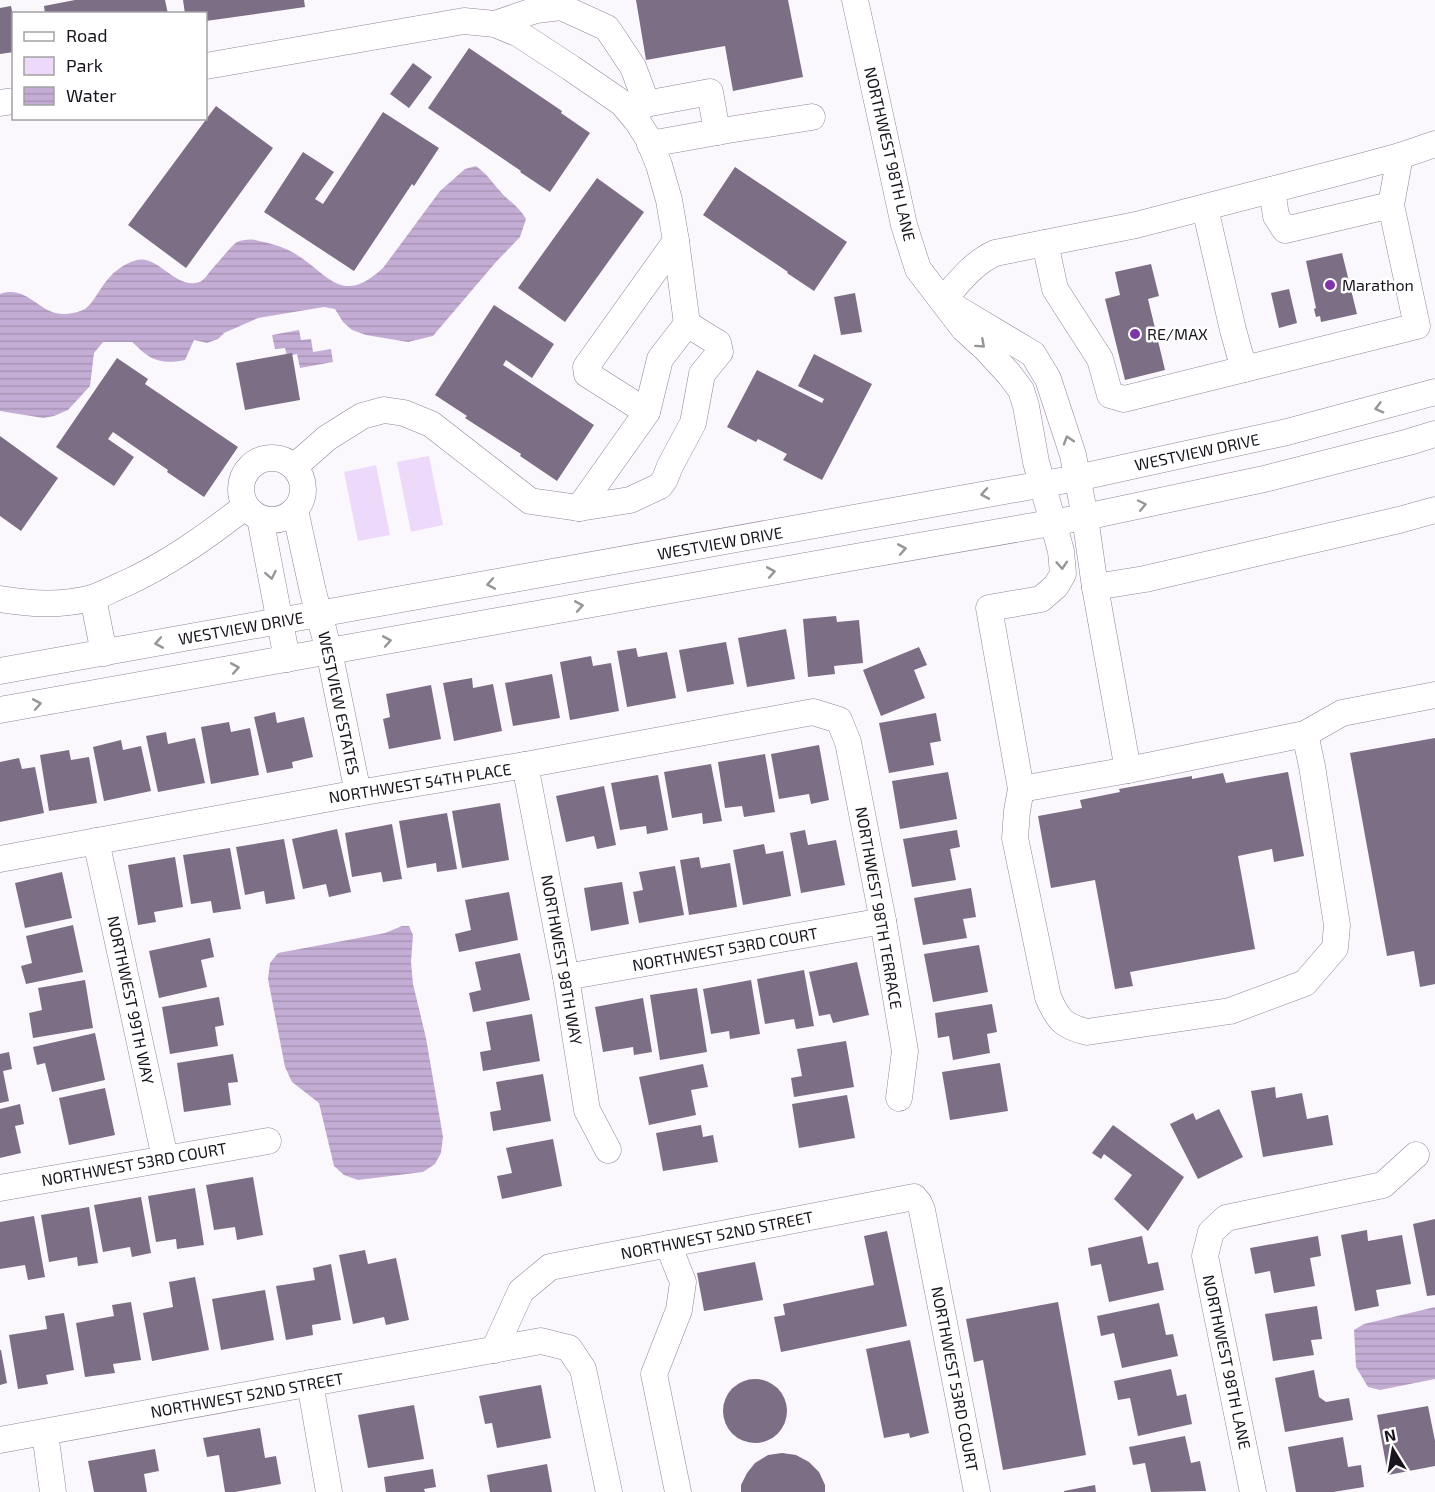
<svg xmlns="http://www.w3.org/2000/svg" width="1435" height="1492" font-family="'Exo 2',sans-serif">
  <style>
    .park { fill: #eddafa }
    .water { fill: url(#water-rules) }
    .building { fill: #7c6e85 }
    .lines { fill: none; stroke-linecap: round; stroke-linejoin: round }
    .minor-casing { stroke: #92849b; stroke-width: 27 }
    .minor { stroke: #fff; stroke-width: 26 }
    .oneway { stroke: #989599 }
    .poi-dot { fill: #7f35a7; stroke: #fff; stroke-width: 2 }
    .labels { text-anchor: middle; stroke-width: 5; stroke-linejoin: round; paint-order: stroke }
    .street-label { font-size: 16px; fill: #19141d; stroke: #fff }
    .poi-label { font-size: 16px; fill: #19141d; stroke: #fff; text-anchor: start }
  </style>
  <defs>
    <pattern id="water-rules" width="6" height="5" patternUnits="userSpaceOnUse" patternTransform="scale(1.5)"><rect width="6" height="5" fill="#c4add4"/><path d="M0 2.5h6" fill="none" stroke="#a894b6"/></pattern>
  </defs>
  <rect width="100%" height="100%" fill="#fbf8fd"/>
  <g class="park">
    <path d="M429 456 443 525 411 532 397 462Z"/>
    <path d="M376 465 390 535 358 541 344 472Z"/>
  </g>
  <g class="water">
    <path d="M476 166C487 174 491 181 500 191 509 202 518 205 526 219L520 237 496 262 433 336 408 342 366 335 352 330 343 322 335 309 324 307 258 318 224 333 218 339 207 343 194 340 185 360C172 363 158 363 147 355 142 352 137 346 132 342H103L94 353 90 386 68 410 54 416 43 418 0 411V294C27 284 39 314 63 314 69 314 80 312 85 309 93 303 98 292 104 284 112 273 124 263 137 260 157 255 174 286 195 283 204 282 206 276 212 269 218 263 230 247 237 242 241 240 250 239 255 240 268 243 282 246 294 253 329 274 341 307 383 268L440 191 465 169Z"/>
    <path d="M299 330 301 340 311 339 313 352 331 349 333 362 300 368 297 354 287 356 285 348 275 349 272 335Z"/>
    <path d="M402 926H409L413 935 411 962 413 984 426 1038 443 1137 441 1153 435 1164 423 1172 358 1180 344 1175 334 1166 319 1103 292 1082 285 1067 268 979 270 963 278 953 385 933Z"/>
    <path d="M1435 1307V1379L1380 1390 1368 1387 1356 1367 1354 1330 1364 1324Z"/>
  </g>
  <g class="building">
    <path d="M75 0H165L168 14H45L44 6Z"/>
    <path d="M183 0H304L305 7 206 21V14H185Z"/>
    <path d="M636 0H788L803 77 733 91 725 46 646 60Z"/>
    <path d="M11 6 14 21V52L0 54V8Z"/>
    <path d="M469 48 562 111 561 113 590 133 550 192 520 172 521 171 428 108Z"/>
    <path d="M413 63 432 77 409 108 390 94Z"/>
    <path d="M216 106 273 148 186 268 128 225Z"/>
    <path d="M383 112 439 148 414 186 412 184 354 271 264 212 303 152 334 172 315 199 323 204Z"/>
    <path d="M735 167 847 242 814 291 787 273 788 272 703 215Z"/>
    <path d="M597 178 644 212 565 322 518 288Z"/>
    <path d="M1342 253 1357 314 1321 322 1320 316 1316 317 1314 309 1316 308 1306 261Z"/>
    <path d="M1151 264 1159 296 1148 299 1165 370 1125 380 1105 299 1120 295 1115 272Z"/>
    <path d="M1289 289 1297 323 1279 328 1271 293Z"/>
    <path d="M855 293 862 332 841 335 834 297Z"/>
    <path d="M494 305 554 344 532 378 506 360 503 365 594 425 557 481 520 456 521 454 465 418 467 416 435 395Z"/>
    <path d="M292 353 300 400 245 410 236 363Z"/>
    <path d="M814 354 872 384 822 480 783 460 787 454 758 439 756 442 727 427 757 370 822 403 824 399 798 386Z"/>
    <path d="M117 358 148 379 145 384 238 447 204 497 167 472 168 470 113 432 108 439 134 457 114 486 56 447Z"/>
    <path d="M0 436 58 478 21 531 0 516Z"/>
    <path d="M836 616 837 622 859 620 863 663 834 666 835 674 808 677 803 619Z"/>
    <path d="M786 629 795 679 747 687 738 638Z"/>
    <path d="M726 642 734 684 687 692 679 650Z"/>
    <path d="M919 647 927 665 914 670 925 698 881 716 863 670Z"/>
    <path d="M636 648 638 657 667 652 676 698 627 707 617 651Z"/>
    <path d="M591 656 593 666 611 663 619 711 570 720 560 662Z"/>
    <path d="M552 674 560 718 513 726 505 683Z"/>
    <path d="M472 678 473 688 493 684 502 731 454 741 443 683Z"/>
    <path d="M431 685 441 739 389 749 383 719 390 717 386 694Z"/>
    <path d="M275 712 277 723 304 717 313 757 292 762 293 768 267 773 254 717Z"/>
    <path d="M936 713 941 741 930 743 934 765 889 773 879 723Z"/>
    <path d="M229 722 231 732 250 728 259 775 211 784 201 727Z"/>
    <path d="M166 732 168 744 195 738 205 783 158 792 146 736Z"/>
    <path d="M1435 738V984L1420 987 1414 951 1387 956 1350 753Z"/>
    <path d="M121 740 123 750 141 746 151 791 104 801 93 747Z"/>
    <path d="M819 745 829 800 811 804 809 794 779 799 771 754Z"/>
    <path d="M69 750 71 760 89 757 97 803 49 811 40 755Z"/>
    <path d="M765 754 775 812 744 817 742 806 725 808 718 762Z"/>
    <path d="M19 758 22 769 35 767 44 813 0 822V762Z"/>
    <path d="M711 764 722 821 703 824 702 813 672 818 664 772Z"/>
    <path d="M948 772 957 819 900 829 892 781Z"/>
    <path d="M1288 772 1304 856 1274 862 1272 849 1238 856 1255 949 1130 972 1133 986 1115 989 1095 880 1051 888 1038 816 1082 808 1080 800 1120 792 1119 789 1192 776V779L1223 773 1226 783Z"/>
    <path d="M658 775 668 830 647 834 646 826 620 830 611 783Z"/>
    <path d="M604 786 616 845 597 849 594 836 566 842 556 796Z"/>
    <path d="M500 803 509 860 462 868 452 811Z"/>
    <path d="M447 813 457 869 437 872 436 863 407 868 399 821Z"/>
    <path d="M392 824 402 879 383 882 381 872 352 877 345 833Z"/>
    <path d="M337 829 351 892 329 897 326 884 303 889 292 839Z"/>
    <path d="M805 830 808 845 836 840 845 885 801 893 790 833Z"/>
    <path d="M957 830 960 847 950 849 956 880 912 887 903 839Z"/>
    <path d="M284 839 295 899 266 904 264 891 245 895 236 847Z"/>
    <path d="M764 844 766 854 783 851 791 896 743 905 733 850Z"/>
    <path d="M230 848 241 909 213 913 211 901 191 904 183 855Z"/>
    <path d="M175 857 183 907 154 912 156 922 138 925 128 865Z"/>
    <path d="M699 857 701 868 730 863 737 907 689 915 680 860Z"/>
    <path d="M675 866 684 915 639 923 633 892 643 890 639 872Z"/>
    <path d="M62 872 72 918 25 928 15 883Z"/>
    <path d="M622 882 629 924 591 931 584 888Z"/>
    <path d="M971 888 976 917 963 919 967 938 923 945 914 898Z"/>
    <path d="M509 892 518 940 459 952 455 934 471 930 465 900Z"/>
    <path d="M73 925 83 972 26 984 21 966 32 963 26 936Z"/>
    <path d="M210 938 214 957 201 960 207 987 159 998 149 951Z"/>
    <path d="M979 945 988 992 933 1002 924 954Z"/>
    <path d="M520 953 530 1000 473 1012 469 993 481 990 475 962Z"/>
    <path d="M857 962 869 1015 833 1023 830 1014 819 1016 809 972Z"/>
    <path d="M804 970 814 1026 796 1029 794 1019 765 1024 757 979Z"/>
    <path d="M85 980 93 1028 33 1038 29 1013 42 1010 38 988Z"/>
    <path d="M751 980 760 1034 730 1039 729 1031 711 1034 703 989Z"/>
    <path d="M697 988 707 1052 660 1060 650 995Z"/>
    <path d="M219 997 224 1025 215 1027 218 1046 170 1054 162 1007Z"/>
    <path d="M643 998 652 1052 634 1055 633 1047 603 1052 595 1007Z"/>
    <path d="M992 1004 997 1032 987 1034 990 1053 953 1060 949 1036 938 1038 935 1013Z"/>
    <path d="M532 1014 540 1061 483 1071 480 1052 491 1050 486 1022Z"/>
    <path d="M95 1033 105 1080 52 1092 45 1063 37 1065 33 1047Z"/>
    <path d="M846 1041 854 1087 794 1097 791 1078 802 1076 797 1049Z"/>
    <path d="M9 1052 12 1069 3 1071 9 1101 0 1103V1054Z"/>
    <path d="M233 1054 238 1082 228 1083 231 1105 184 1112 177 1063Z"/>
    <path d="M1000 1063 1008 1111 950 1120 942 1072Z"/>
    <path d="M703 1064 708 1087 691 1090 696 1115 649 1125 639 1077Z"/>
    <path d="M543 1074 551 1121 493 1131 490 1112 501 1110 496 1082Z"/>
    <path d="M1275 1087 1276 1098 1302 1093 1307 1119 1328 1115 1333 1145 1263 1157 1251 1091Z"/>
    <path d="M105 1088 115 1135 69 1145 59 1098Z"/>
    <path d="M847 1095 855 1138 799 1148 792 1104Z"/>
    <path d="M20 1104 24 1124 15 1126 21 1153 0 1158V1109Z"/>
    <path d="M1219 1109 1243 1157 1198 1179 1170 1124 1193 1113 1196 1120Z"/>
    <path d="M701 1125 703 1137 713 1135 718 1162 663 1171 656 1133Z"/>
    <path d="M1113 1125 1184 1177 1148 1231 1114 1199 1132 1175 1104 1154 1101 1159 1092 1153Z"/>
    <path d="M553 1139 562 1186 502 1199 497 1176 512 1173 506 1148Z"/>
    <path d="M253 1177 263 1235 237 1240 235 1227 214 1230 206 1185Z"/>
    <path d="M195 1188 204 1245 177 1249 176 1239 156 1242 148 1196Z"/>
    <path d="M141 1197 151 1253 132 1257 130 1247 103 1252 94 1205Z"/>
    <path d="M89 1207 98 1263 78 1266 77 1257 49 1262 41 1215Z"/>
    <path d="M34 1216 45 1277 28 1280 25 1265 0 1269V1222Z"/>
    <path d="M1435 1219V1295L1427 1296 1413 1224Z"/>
    <path d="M1367 1230 1368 1241 1402 1235 1411 1284 1376 1290 1379 1306 1355 1311 1341 1235Z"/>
    <path d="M887 1231 907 1326 781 1352 774 1317 785 1315 783 1304 874 1285 864 1236Z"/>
    <path d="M1142 1236 1148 1264 1158 1262 1164 1290 1109 1302 1101 1264 1091 1266 1088 1248Z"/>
    <path d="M1318 1236 1321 1256 1310 1258 1315 1286 1274 1293 1270 1271 1255 1274 1250 1248Z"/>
    <path d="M365 1250 368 1264 396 1258 409 1320 386 1325 384 1317 353 1324 339 1255Z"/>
    <path d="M755 1262 763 1300 704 1311 697 1273Z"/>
    <path d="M331 1264 341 1320 312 1325 313 1335 286 1340 276 1286 315 1280 313 1268Z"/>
    <path d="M195 1277 209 1350 152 1361 143 1313 173 1307 169 1282Z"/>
    <path d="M265 1290 274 1340 221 1350 212 1299Z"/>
    <path d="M131 1302 141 1360 113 1364 115 1373 85 1377 76 1323 114 1316 112 1305Z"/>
    <path d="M1058 1302 1086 1455 1003 1470 983 1360 974 1362 966 1319Z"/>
    <path d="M1159 1303 1166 1335 1173 1334 1178 1356 1122 1368 1114 1333 1101 1336 1097 1316Z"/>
    <path d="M1317 1306 1322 1339 1311 1340 1314 1355 1273 1361 1265 1314Z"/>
    <path d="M64 1313 74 1370 46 1375 48 1384 18 1389 9 1335 47 1329 45 1316Z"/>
    <path d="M910 1340 929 1433 910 1438 909 1433 884 1438 866 1349Z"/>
    <path d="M0 1350H1L7 1383 0 1385Z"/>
    <path d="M1171 1369 1177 1396 1186 1394 1192 1424 1138 1436 1130 1398 1118 1400 1114 1381Z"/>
    <path d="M1314 1370 1319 1397 1326 1402 1349 1398 1353 1420 1285 1432 1275 1378Z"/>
    <circle cx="755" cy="1411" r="32"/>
    <path d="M541 1385 551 1438 497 1448 492 1423 485 1424 479 1396Z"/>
    <path d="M414 1405 424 1459 368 1468 358 1415Z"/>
    <path d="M1428 1406 1435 1441V1466L1388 1475 1377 1415Z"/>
    <path d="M260 1428 265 1458 276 1456 281 1484 235 1492H225L219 1455 207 1457 203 1438Z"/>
    <path d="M1185 1436 1191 1463 1200 1461 1206 1491 1151 1492 1145 1463 1133 1465 1129 1447Z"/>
    <path d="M1343 1437 1348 1467 1361 1465 1364 1487 1333 1492H1296L1288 1447Z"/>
    <path d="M155 1449 159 1471 144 1474 147 1492H94L88 1461Z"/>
    <path d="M782 1453 796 1455 809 1462 819 1472 825 1485V1492H741V1485L747 1473 755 1463 768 1455Z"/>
    <path d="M547 1464 552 1492H490L487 1475Z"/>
    <path d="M433 1469 436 1487 424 1489 425 1492H386L384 1477Z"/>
    <path d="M1095 1485 1096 1492H1064V1491Z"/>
  </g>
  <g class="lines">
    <g class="minor-casing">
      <g id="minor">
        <path d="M855 0 904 225 918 269 964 329 986 349 1009 374 1021 390 1026 406 1036 462 1061 551 1063 574 1056 586 1041 599 989 608 1021 789 1017 811 1015 838 1048 997C1058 1020 1063 1026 1087 1032L1230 1011 1305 983 1335 948 1337 925 1312 766 1305 734"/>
        <path d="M495 24 536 10 561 7 607 28 633 67 647 104"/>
        <path d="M206 66 464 21 495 24 519 34 571 68 622 103 637 121 648 138 659 165 669 200 676 241 586 367 587 374 647 412 579 508 530 501 431 424 404 413 384 410 362 416 327 438 294 467"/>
        <path d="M0 103 14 101"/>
        <path d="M629 107 710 92 717 132"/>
        <path d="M650 144 728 130 812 117"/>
        <path d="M1272 190 1276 216 1285 230 1391 205"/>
        <path d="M1205 208 1233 330 1244 369"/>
        <path d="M676 241 687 324"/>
        <path d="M1045 243 1055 289 1100 359 1110 395 1124 399 1417 326 1391 205 1400 156"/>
        <path d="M943 300C959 282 973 263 995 253L1136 225 1348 170 1400 156 1435 144"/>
        <path d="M956 308 1033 354 1048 379 1073 455 1085 517 1095 587 1128 770"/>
        <circle cx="272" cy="489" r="31"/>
        <path d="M579 508 630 500 660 486 665 479 670 466 693 423 702 374 720 352 718 343 687 324 660 359 647 412"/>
        <path d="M295 510 313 592 329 651 358 793"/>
        <path d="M260 518 287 659"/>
        <path d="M1095 587 1145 579 1399 520 1435 510"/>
        <path d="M93 598 104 653"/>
        <path d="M0 599C32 604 60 606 92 598 102 595 112 589 122 585 167 565 207 536 246 506"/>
        <path d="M0 671 1077 478 1287 432 1435 392"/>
        <path d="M0 710 844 559 1085 517 1264 479 1409 442 1435 434"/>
        <path d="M525 765 566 977 587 1110 608 1150"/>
        <path d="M1021 789 1128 770 1305 734 1342 713 1435 695"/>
        <path d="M96 841 165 1158"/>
        <path d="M0 859 358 793 525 765 813 712 839 720 848 742 883 921 905 1051 899 1098"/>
        <path d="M566 977 883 921"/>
        <path d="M0 1188 268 1141"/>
        <path d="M668 1244 683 1282 679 1310 654 1374 678 1492"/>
        <path d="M494 1350 521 1291 550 1267 914 1197 919 1203 922 1210 977 1492"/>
        <path d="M310 1383 329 1492"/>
        <path d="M45 1433 53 1492"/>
        <path d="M0 1440 541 1341 569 1348 583 1369 609 1492"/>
        <path d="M1253 1492 1205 1256 1211 1232 1226 1218 1383 1185 1416 1155"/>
      </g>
    </g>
    <use href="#minor" class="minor"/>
  </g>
  <defs><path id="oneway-chevron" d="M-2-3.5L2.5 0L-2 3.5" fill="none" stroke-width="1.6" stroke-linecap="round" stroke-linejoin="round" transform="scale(1.5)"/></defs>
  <g class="oneway">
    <use href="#oneway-chevron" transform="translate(981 344) rotate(42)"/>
    <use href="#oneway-chevron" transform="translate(1379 408) rotate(165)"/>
    <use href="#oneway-chevron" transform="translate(1068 440) rotate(-108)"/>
    <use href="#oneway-chevron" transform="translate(985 494) rotate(170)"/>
    <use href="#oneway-chevron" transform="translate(1142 505) rotate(-12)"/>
    <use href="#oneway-chevron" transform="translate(902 549) rotate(-10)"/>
    <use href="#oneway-chevron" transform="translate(1062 565) rotate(86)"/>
    <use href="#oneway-chevron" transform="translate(771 572) rotate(-10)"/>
    <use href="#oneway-chevron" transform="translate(271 575) rotate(79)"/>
    <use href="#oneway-chevron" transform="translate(491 584) rotate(170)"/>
    <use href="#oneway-chevron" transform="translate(579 606) rotate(-10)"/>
    <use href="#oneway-chevron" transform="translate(387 641) rotate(-10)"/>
    <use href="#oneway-chevron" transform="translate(159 643) rotate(170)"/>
    <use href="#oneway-chevron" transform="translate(235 668) rotate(-10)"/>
    <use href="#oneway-chevron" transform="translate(37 704) rotate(-10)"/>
  </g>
  <g class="poi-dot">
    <circle cx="1330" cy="285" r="6"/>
    <circle cx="1135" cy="334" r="6"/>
  </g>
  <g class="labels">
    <g class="street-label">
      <text transform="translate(890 154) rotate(77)" y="6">NORTHWEST 98TH LANE</text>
      <text transform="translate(1197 452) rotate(-12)" y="6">WESTVIEW DRIVE</text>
      <text transform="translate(720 543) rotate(-10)" y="6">WESTVIEW DRIVE</text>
      <text transform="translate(241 628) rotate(-10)" y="6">WESTVIEW DRIVE</text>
      <text transform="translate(339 703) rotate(78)" y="6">WESTVIEW ESTATES</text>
      <text transform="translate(420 783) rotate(-9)" y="6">NORTHWEST 54TH PLACE</text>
      <text transform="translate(879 908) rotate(80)" y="6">NORTHWEST 98TH TERRACE</text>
      <text transform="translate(725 949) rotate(-10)" y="6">NORTHWEST 53RD COURT</text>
      <text transform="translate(562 960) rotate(80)" y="6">NORTHWEST 98TH WAY</text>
      <text transform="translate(131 1000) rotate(78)" y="6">NORTHWEST 99TH WAY</text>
      <text transform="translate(134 1164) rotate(-10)" y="6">NORTHWEST 53RD COURT</text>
      <text transform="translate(717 1235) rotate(-11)" y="6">NORTHWEST 52ND STREET</text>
      <text transform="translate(1227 1362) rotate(78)" y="6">NORTHWEST 98TH LANE</text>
      <text transform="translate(955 1379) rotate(79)" y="6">NORTHWEST 53RD COURT</text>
      <text transform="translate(247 1395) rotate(-10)" y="6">NORTHWEST 52ND STREET</text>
    </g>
    <g class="poi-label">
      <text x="1342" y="291">Marathon</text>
      <text x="1147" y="340">RE/MAX</text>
    </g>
  </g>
  <rect x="12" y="12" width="195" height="108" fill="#ffffff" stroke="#a3a1a5" stroke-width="1.5"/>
  <rect x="24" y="32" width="30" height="9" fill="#ffffff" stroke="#a3a1a5" stroke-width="1.5"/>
  <text x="66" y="42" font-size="18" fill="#19141d">Road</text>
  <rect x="24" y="57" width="30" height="18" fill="#eddafa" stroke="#a3a1a5" stroke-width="1.5"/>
  <text x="66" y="72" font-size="18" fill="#19141d">Park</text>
  <rect x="24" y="87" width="30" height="18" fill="url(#water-rules)" stroke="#a3a1a5" stroke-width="1.5"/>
  <text x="66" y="102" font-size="18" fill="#19141d">Water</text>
  <g transform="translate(1393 1450) rotate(349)" stroke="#ffffff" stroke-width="4.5" paint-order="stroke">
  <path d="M0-4.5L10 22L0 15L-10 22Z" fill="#19141d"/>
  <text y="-9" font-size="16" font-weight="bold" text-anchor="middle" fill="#19141d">N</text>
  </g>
</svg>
